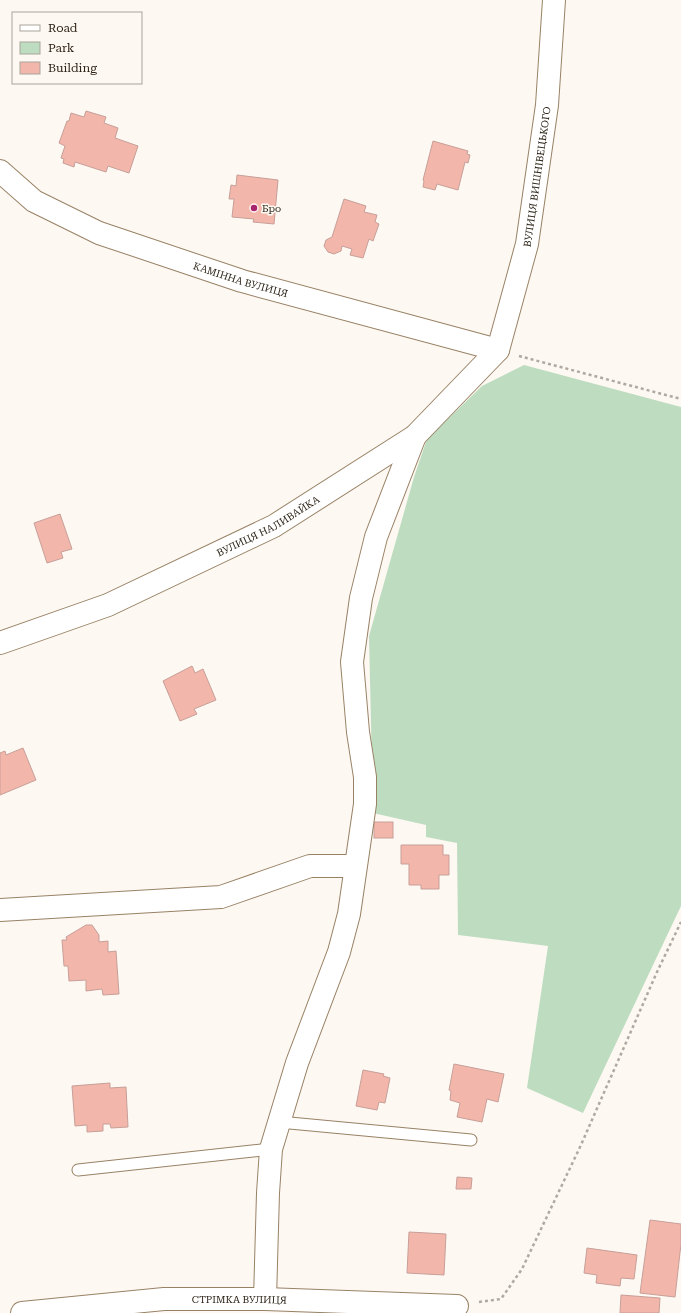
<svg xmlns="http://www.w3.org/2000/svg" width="681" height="1313" font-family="'Roboto Serif',serif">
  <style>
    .green { fill: #beddc0 }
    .building { fill: #f3b6ab; stroke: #c79f98 }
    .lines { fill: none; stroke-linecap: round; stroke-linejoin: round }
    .lane-casing { stroke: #988265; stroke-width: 13 }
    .street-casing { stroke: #988265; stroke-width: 24 }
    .path { stroke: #b0a9a1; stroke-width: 2.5; stroke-dasharray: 3 3; stroke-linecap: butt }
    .lane { stroke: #fff; stroke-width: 11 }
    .street { stroke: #fff; stroke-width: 22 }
    .poi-dot { fill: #a8246f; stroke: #fdf8f2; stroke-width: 1.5 }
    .labels { text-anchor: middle; stroke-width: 3; stroke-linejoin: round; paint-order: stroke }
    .street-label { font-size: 10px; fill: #2c2317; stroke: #fdf8f2 }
    .poi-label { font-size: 10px; fill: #2c2317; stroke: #fdf8f2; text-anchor: start }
  </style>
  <rect width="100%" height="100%" fill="#fdf8f2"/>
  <path class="green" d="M524 365 681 407V906L583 1113 527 1088 548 946 458 935 457 843 426 837V825L373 813 369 636 414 477 427 439 482 386Z"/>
  <g class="building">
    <path d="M86 111 106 117 104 123 118 128 115 138 138 146 129 173 108 166 106 172 75 162 74 167 63 163 64 159 61 158 65 146 59 143 67 121H69L71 113 84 117Z"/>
    <path d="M433 141 468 151 467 154 470 155 468 163 465 162 458 190 437 184 435 190 423 187 424 181 423 180Z"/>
    <path d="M237 175 278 180 274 224 253 222 254 219 232 217 234 199H229L231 185 236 186Z"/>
    <path d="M344 199 366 206 364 212 377 215 375 222 379 224 373 241 369 239 363 258 350 255 352 249 342 246 341 251 334 254 328 252 324 246 326 240 332 237Z"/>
    <path d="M60 514 72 549 61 552 63 558 47 563 34 523Z"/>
    <path d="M192 666 195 673 203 669 216 700 194 709 197 714 180 721 163 681Z"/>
    <path d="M23 748 36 780 0 795V753L5 751 6 755Z"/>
    <rect x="374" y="822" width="19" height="16"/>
    <path d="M401 845H443V855H449V875H439V889H421V885H409V864H401Z"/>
    <path d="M86 925H92L99 935V942L108 941V952L116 951 119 994 103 995 102 989 86 991V980L69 981 68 966H64L62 940H67L66 937Z"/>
    <path d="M454 1064 504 1074 498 1102 487 1099 482 1122 457 1117 460 1103 450 1100 451 1091 449 1090Z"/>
    <path d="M363 1070 384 1074 383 1076 390 1078 385 1103 379 1102 377 1110 356 1106Z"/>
    <path d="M110 1083V1088L126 1087 128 1127 111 1128 110 1124H103V1131L87 1132V1125L75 1126 72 1086Z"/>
    <path d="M457 1177 472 1178 471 1189H456Z"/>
    <path d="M650 1220 681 1224V1244L675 1297 640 1293Z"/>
    <path d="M409 1232 446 1234 444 1275 407 1273Z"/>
    <path d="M587 1248 637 1255 634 1279 621 1278 620 1286 596 1283 597 1275 584 1273Z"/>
    <path d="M621 1295 660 1298 659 1313H620Z"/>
  </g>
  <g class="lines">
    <g class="lane-casing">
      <g id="lane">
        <path d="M279 1122 471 1140"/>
        <path d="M78 1170 271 1149"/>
      </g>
    </g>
    <g class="street-casing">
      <g id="street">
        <path id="s1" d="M0 171 34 201 99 233 242 281 498 350"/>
        <path id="s2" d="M0 643 108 605 274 526 415 436 498 350 527 244 547 105 554 0"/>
        <path d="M0 910 221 897 310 866H355"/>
        <path d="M265 1299 268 1193 271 1149 297 1063 339 952 349 914 365 804V777L358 732 352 662 361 598 376 537 415 436"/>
        <path id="s3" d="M22 1313 164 1299H265L457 1306"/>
      </g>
    </g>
    <g class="path">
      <path d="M519 356 681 399"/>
      <path d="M479 1302 501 1299 522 1269 581 1145 657 972 681 922"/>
    </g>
    <use href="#lane" class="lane"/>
    <use href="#street" class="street"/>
  </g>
  <circle class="poi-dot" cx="254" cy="208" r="4"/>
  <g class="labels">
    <g class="street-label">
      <text dy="4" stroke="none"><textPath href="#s2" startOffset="763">ВУЛИЦЯ ВИШНІВЕЦЬКОГО</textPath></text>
      <text dy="4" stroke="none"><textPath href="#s1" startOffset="267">КАМІННА ВУЛИЦЯ</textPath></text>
      <text dy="4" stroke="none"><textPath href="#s2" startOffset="293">ВУЛИЦЯ НАЛИВАЙКА</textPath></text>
      <text dy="4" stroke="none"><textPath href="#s3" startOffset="218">СТРІМКА ВУЛИЦЯ</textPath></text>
    </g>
    <g class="poi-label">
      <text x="262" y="212">Бро</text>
    </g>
  </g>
  <rect x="12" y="12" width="130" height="72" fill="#fdf8f2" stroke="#a9a39a"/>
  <rect x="20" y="25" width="20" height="6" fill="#ffffff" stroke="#a9a39a"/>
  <text x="48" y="32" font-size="12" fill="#2c2317">Road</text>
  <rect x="20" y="42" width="20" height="12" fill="#beddc0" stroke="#a9a39a"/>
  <text x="48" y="52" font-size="12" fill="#2c2317">Park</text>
  <rect x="20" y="62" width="20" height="12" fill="#f3b6ab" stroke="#a9a39a"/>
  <text x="48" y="72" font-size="12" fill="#2c2317">Building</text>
</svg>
